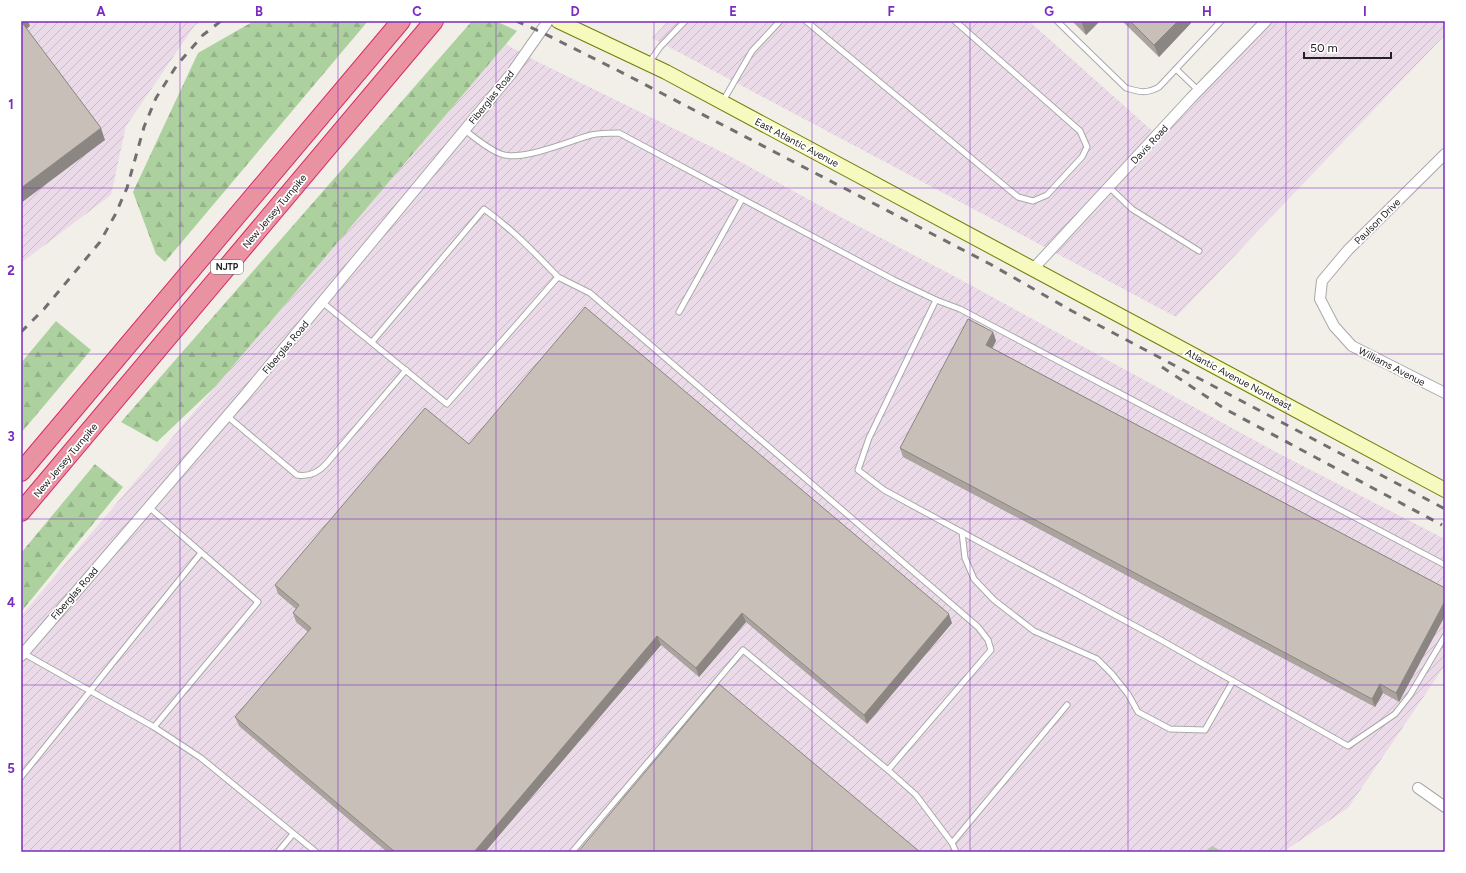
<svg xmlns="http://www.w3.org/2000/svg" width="1466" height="873" font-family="Figtree,sans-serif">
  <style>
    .industrial { fill: url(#industrial-furrows) }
    .forest { fill: url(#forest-firs) }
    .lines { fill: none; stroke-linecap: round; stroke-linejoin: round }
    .lane-casing { stroke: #a9a9a9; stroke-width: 7 }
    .street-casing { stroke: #a9a9a9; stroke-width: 12 }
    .secondary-casing { stroke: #707d05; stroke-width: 16 }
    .highway-casing { stroke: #dc2a67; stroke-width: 20 }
    .lane { stroke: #fff; stroke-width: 5 }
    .street { stroke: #fff; stroke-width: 10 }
    .secondary { stroke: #f7fabf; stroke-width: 14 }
    .highway { stroke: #e892a2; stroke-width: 18 }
    .rail { stroke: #707070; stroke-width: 3; stroke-dasharray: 8 8; stroke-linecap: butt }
    .wall { fill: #aba49e }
    .shaded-wall { fill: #8b8681 }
    .building { fill: #c7bfb8; stroke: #8b8681 }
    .grid { fill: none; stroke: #7b2cbf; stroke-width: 1; stroke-opacity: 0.55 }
    .labels { text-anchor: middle; stroke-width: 3.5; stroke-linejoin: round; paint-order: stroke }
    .shield { fill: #fff; stroke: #646464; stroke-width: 1 }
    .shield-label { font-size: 9px; font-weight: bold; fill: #222 }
    .street-label { font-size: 10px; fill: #222; stroke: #fff }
    .neatline { fill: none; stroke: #7b2cbf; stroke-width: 1.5 }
    .grid-label { font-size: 13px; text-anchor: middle; font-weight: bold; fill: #7b2cbf }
  </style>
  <defs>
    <pattern id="industrial-furrows" width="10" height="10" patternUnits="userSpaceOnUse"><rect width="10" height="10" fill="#ebdbe8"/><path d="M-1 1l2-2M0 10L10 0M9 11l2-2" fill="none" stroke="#c9bcc7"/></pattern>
    <pattern id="forest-firs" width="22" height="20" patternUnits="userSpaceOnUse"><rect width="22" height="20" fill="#add19e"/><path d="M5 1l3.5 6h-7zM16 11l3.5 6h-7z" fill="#95b388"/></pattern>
  </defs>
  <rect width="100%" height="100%" fill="#f2efe9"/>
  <g class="industrial">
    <path d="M21 21H204L195 25 126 126 111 195 21 263Z"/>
    <path d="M668 21H1029L1157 135 1268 21H1445V35L1176 317 652 38Z"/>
    <path d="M506 44 534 60 726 154 839 216 952 275 1276 452 1445 539V665L1348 808 1283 852H1224L1212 846 1204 852H21V616Z"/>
  </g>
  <g class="forest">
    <path d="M254 21H368L165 262 156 254 133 192 198 53Z"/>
    <path d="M472 21H496L517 31 216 386 157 442 121 422Z"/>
    <path d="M56 321 91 350 21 433V363Z"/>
    <path d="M95 464 123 487 21 612V553Z"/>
    <path d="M1212 846 1224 852H1204Z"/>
  </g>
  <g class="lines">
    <g class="lane-casing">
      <g id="lane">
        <path d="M806 21 1018 197 1033 201 1047 195 1082 157 1087 147 1080 131 955 21"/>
        <path d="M1057 21 1126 88C1139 92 1147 94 1159 87L1221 21"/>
        <path d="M649 63 660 47 685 21"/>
        <path d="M1176 69 1199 91"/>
        <path d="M723 101 752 51 780 21"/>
        <path d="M465 130C476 139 488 149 501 154 521 162 569 141 591 135 600 133 610 133 619 133L894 280 936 300 960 309 1445 565"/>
        <path d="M1109 187 1132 209 1199 251"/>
        <path d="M936 300 869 438 858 470 884 490 1159 639 1348 746 1395 714 1410 695 1445 636"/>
        <path d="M322 302 447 404 558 277 590 293 978 627 988 640 991 650 888 770 916 795 952 843"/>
        <path d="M679 312 742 199"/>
        <path d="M372 342 484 209C512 229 534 252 558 277"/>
        <path d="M227 416 297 475C309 477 318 473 326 464L406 370"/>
        <path d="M149 507 258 602 154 727"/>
        <path d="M962 532 965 558 974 579 994 600 1034 631 1097 659 1112 674 1128 694 1138 712 1170 729 1205 730 1233 681"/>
        <path d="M23 653 154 727 201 758 316 852"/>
        <path d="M21 777 201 553"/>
        <path d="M278 852 293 834"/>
        <path d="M572 852 743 650 888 770"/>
        <path d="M956 852 952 843 1067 705"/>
      </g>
    </g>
    <g class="street-casing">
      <g id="street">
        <path d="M1445 154 1348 250 1322 281 1320 299 1334 326 1352 346 1445 393"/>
        <path d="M1033 269 1191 98 1266 21"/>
        <path d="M21 656 246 394 511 74 548 21"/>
        <path d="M1418 788 1445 807"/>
      </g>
    </g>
    <g class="secondary-casing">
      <path id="secondary" d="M558 21 666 72 1445 490"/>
    </g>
    <g class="highway-casing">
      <g id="highway">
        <path d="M21 472 401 21"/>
        <path d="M21 512 434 21"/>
      </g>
    </g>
    <use href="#lane" class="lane"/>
    <use href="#street" class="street"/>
    <use href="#secondary" class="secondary"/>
    <use href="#highway" class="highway"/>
    <g class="rail">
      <path d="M516 21 541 32 617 70 990 264 1072 311 1445 509"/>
      <path d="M21 332 44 309 100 242 115 215 127 188 144 127 156 98 177 65 203 35 221 21"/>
      <path d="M1162 367 1225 409 1442 525"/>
    </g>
  </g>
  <g class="wall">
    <path d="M1072 21H1100L1086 35Z"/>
    <path d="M1122 21H1191V23L1159 57Z"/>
    <path d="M993 332 996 341 992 348 1445 588 1399 702 1383 693 1375 707 903 457 900 448Z"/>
    <path d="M469 444 952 623 867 724 746 622 699 677 661 645 485 852H387L239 726 235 717 308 632 296 622 293 613 296 609 278 594 275 585Z"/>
  </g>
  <g class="shaded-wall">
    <path d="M21 21H28L30 26 24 31Z"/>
    <path d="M1084 21H1100L1086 35 1082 23Z"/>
    <path d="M1178 21H1191V23L1159 57 1154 45Z"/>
    <path d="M101 128 105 140 21 203V188Z"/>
    <path d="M993 332 996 341 989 354 986 345Z"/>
    <path d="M1445 601V616L1399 702 1396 693Z"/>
    <path d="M742 613 746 622 699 677 696 668Z"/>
    <path d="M949 614 952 623 867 724 864 715Z"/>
    <path d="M657 636 661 645 485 852H474Z"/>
    <path d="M1380 684 1383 693 1375 707 1372 699Z"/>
  </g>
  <g class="building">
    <path d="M21 21 101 128 21 188Z"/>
    <path d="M1130 21H1178L1154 45Z"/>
    <path d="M585 307 949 614 864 715 742 613 696 668 657 636 474 852H395L235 717 311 628 293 613 299 605 275 585 425 408 469 444Z"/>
    <path d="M968 319 993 332 986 345 1445 588V601L1396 693 1380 684 1372 699 900 448Z"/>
    <path d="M719 684 920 852H578Z"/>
  </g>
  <path class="grid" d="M180 21V852M338 21V852M496 21V852M654 21V852M812 21V852M970 21V852M1128 21V852M1286 21V852M21 188H1445M21 354H1445M21 519H1445M21 685H1445"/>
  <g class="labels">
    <rect class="shield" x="211" y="260" width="32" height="14" rx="3"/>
    <g class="shield-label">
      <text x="227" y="270">NJTP</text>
    </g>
    <g class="street-label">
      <text transform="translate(491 97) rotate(-51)" y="4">Fiberglas Road</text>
      <text transform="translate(797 142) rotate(28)" y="4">East Atlantic Avenue</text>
      <text transform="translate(1149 144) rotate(-47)" y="4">Davis Road</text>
      <text transform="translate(274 211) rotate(-50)" y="4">New Jersey Turnpike</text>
      <text transform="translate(1377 221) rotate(-45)" y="4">Paulson Drive</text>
      <text transform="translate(285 347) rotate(-50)" y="4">Fiberglas Road</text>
      <text transform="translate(1392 366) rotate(27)" y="4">Williams Avenue</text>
      <text transform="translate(1239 379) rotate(28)" y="4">Atlantic Avenue Northeast</text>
      <text transform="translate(65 460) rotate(-50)" y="4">New Jersey Turnpike</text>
      <text transform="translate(74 593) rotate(-49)" y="4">Fiberglas Road</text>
    </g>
  </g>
  <rect width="1466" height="873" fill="none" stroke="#ffffff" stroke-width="44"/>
  <path d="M1304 52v6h87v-6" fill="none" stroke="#222222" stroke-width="2"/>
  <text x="1310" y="52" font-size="12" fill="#222222" stroke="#ffffff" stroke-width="3" paint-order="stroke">50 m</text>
  <rect x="22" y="22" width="1422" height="829" class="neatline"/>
  <g class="grid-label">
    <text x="101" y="16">A</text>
    <text x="259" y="16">B</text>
    <text x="417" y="16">C</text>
    <text x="575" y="16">D</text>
    <text x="733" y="16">E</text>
    <text x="891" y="16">F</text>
    <text x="1049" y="16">G</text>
    <text x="1207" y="16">H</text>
    <text x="1365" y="16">I</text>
    <text x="11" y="109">1</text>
    <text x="11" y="275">2</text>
    <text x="11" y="441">3</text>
    <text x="11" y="607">4</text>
    <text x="11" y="773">5</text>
  </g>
</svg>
